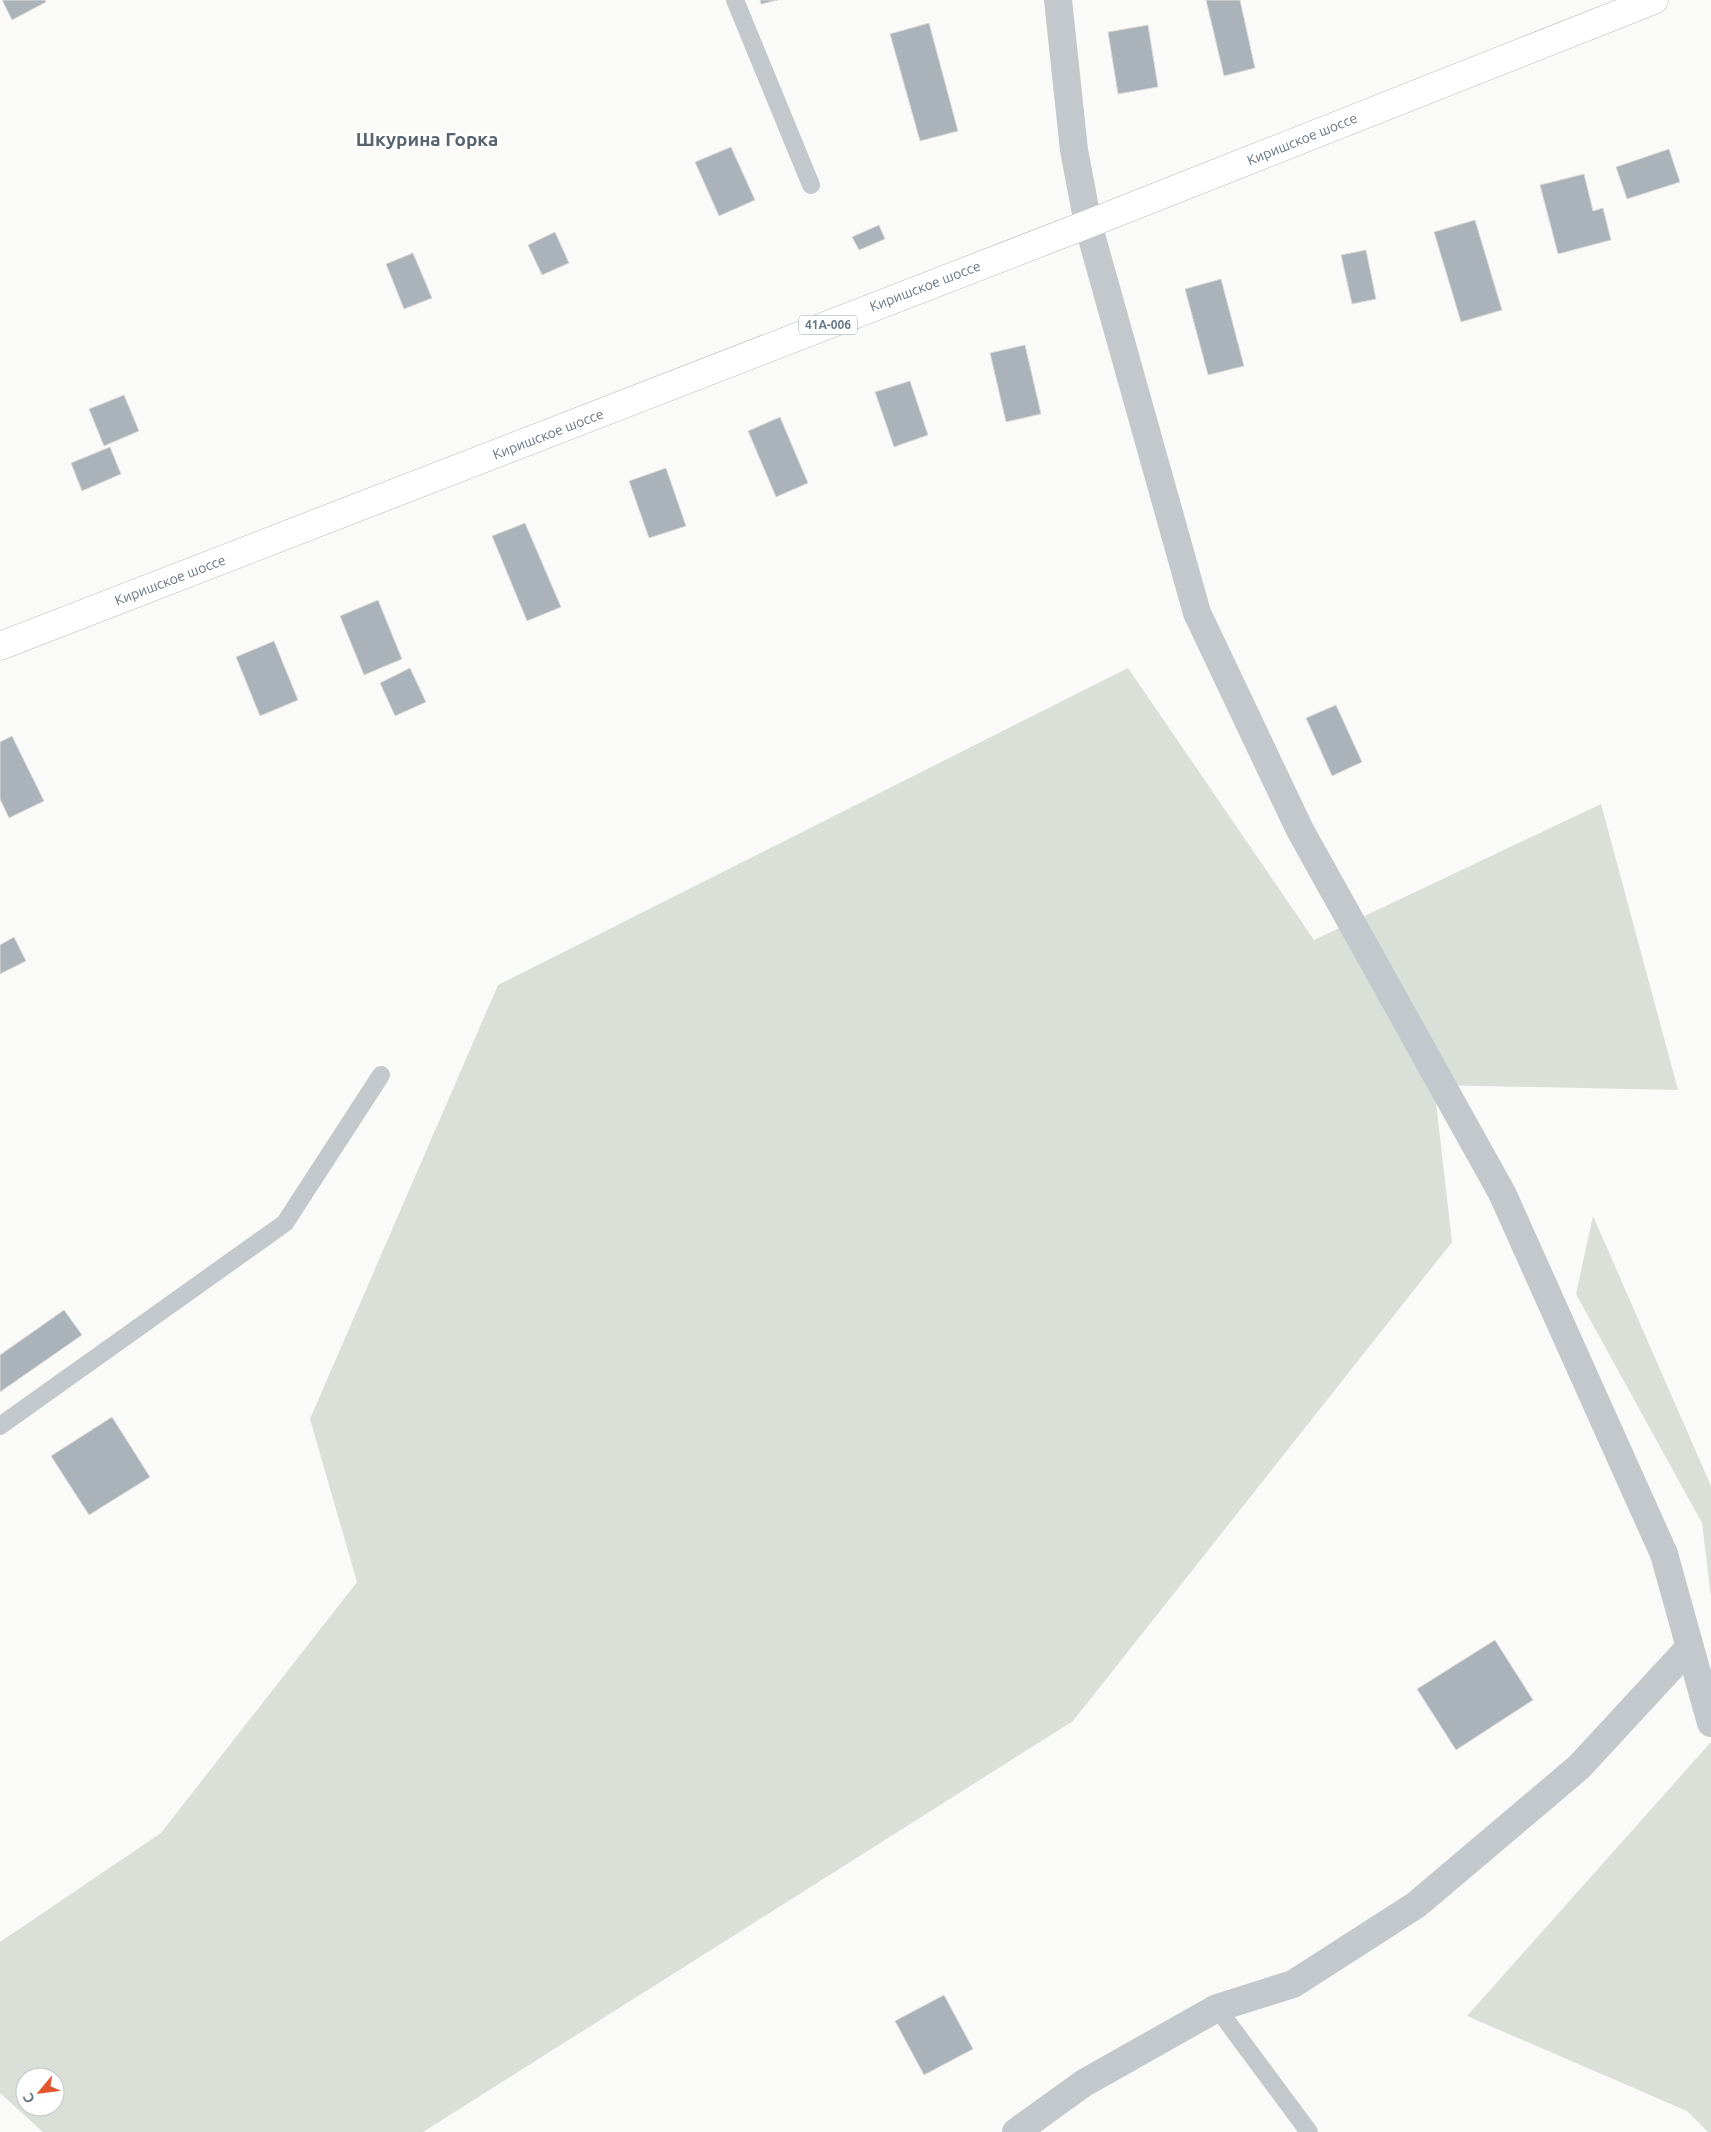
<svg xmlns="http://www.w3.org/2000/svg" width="1711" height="2132" font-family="Ubuntu,sans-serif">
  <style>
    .green { fill: #dadfd7; fill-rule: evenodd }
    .building { fill: #aab3b9; stroke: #dcdcda }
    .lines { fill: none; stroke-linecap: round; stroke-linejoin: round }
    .primary-casing { stroke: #b5babe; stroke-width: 29 }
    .lane { stroke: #c3c8cc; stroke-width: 18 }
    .street { stroke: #c3c8cc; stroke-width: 28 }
    .primary { stroke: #fff; stroke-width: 28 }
    .labels { text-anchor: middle; stroke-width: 5; stroke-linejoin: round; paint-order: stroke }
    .shield { fill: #fff; stroke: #939fa8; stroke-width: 1 }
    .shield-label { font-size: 12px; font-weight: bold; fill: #657683 }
    .street-label { font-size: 14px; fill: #657683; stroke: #fff }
    .district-label { font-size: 19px; font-weight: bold; fill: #57646e; stroke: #fff }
  </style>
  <rect width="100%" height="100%" fill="#fafaf8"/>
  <g class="green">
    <path d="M1128 668 1314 940 1601 804 1678 1090 1434 1085 1452 1242 1073 1721 423 2132H43L0 2093V1942L161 1833 357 1582 310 1419 498 985ZM25 2077H55V2107H25Z"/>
    <path d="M1593 1216 1711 1486V1597L1702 1523 1576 1294Z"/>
    <path d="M1711 1742V2132H1708L1687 2111 1467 2016Z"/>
  </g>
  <g class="building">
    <path d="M2 0H45L46 2 12 20Z"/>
    <path d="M760 0H778L761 4Z"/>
    <path d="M1206 0H1240L1255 68 1224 76Z"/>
    <path d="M929 23 958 131 920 141 890 34Z"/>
    <path d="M1148 25 1158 87 1118 94 1108 32Z"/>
    <path d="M731 147 755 200 719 216 695 162Z"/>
    <path d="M1669 149 1680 182 1627 199 1616 167Z"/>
    <path d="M1584 174 1593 211 1603 208 1611 240 1558 254 1540 185Z"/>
    <path d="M1475 220 1502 310 1461 322 1434 232Z"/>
    <path d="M879 225 885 239 859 250 852 237Z"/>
    <path d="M555 232 569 263 542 275 528 245Z"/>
    <path d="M1366 250 1376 299 1352 304 1341 255Z"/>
    <path d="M413 253 432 298 404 309 386 264Z"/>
    <path d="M1221 279 1244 366 1208 375 1185 289Z"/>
    <path d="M1025 345 1041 414 1006 422 990 353Z"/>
    <path d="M910 381 928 435 894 447 875 392Z"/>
    <path d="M124 395 139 431 104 446 89 409Z"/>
    <path d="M780 417 808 483 776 497 748 431Z"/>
    <path d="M110 447 121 474 82 491 71 463Z"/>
    <path d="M666 468 686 526 649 538 629 481Z"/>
    <path d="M525 523 561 607 527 621 492 536Z"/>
    <path d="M378 600 402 659 364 675 340 616Z"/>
    <path d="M274 641 298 700 260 716 236 657Z"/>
    <path d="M410 668 426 702 395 716 380 683Z"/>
    <path d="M1336 705 1362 762 1332 776 1306 718Z"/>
    <path d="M12 736 44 801 9 818 0 799V742Z"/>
    <path d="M14 937 26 961 0 974V945Z"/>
    <path d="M64 1310 82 1335 0 1392V1355Z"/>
    <path d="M112 1417 150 1477 89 1515 51 1456Z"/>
    <path d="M1495 1640 1533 1700 1456 1750 1417 1689Z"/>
    <path d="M944 1995 973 2049 924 2075 895 2021Z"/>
  </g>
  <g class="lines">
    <g class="primary-casing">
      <path id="primary" d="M0 646 1088 224 1654 0"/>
    </g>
    <g class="lane">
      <path d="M735 0 811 185"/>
      <path d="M0 1426 285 1223 381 1075"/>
      <path d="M1217 2008 1309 2132"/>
    </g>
    <g class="street">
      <path d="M1058 0 1074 150 1088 224 1197 613 1300 830 1502 1193 1664 1554 1711 1723"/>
      <path d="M1016 2132 1084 2083 1217 2008 1293 1984 1416 1905 1579 1767 1689 1648"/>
    </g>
    <use href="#primary" class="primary"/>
  </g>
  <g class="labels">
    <rect class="shield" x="799" y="315.5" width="58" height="19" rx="4"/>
    <g class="shield-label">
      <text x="828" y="329">41А-006</text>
    </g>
    <g class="street-label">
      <text transform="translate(1302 139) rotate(-22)" y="5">Киришское шоссе</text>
      <text transform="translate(925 286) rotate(-21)" y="5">Киришское шоссе</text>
      <text transform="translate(548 434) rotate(-21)" y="5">Киришское шоссе</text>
      <text transform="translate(170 580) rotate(-21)" y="5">Киришское шоссе</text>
    </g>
    <g class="district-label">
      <text x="427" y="146">Шкурина Горка</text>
    </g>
  </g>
  <g transform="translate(40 2092) rotate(241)"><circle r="24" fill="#ffffff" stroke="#c1c8cd"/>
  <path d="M0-4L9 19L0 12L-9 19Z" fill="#e4572e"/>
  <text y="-8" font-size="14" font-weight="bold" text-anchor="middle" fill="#657683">С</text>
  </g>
</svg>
